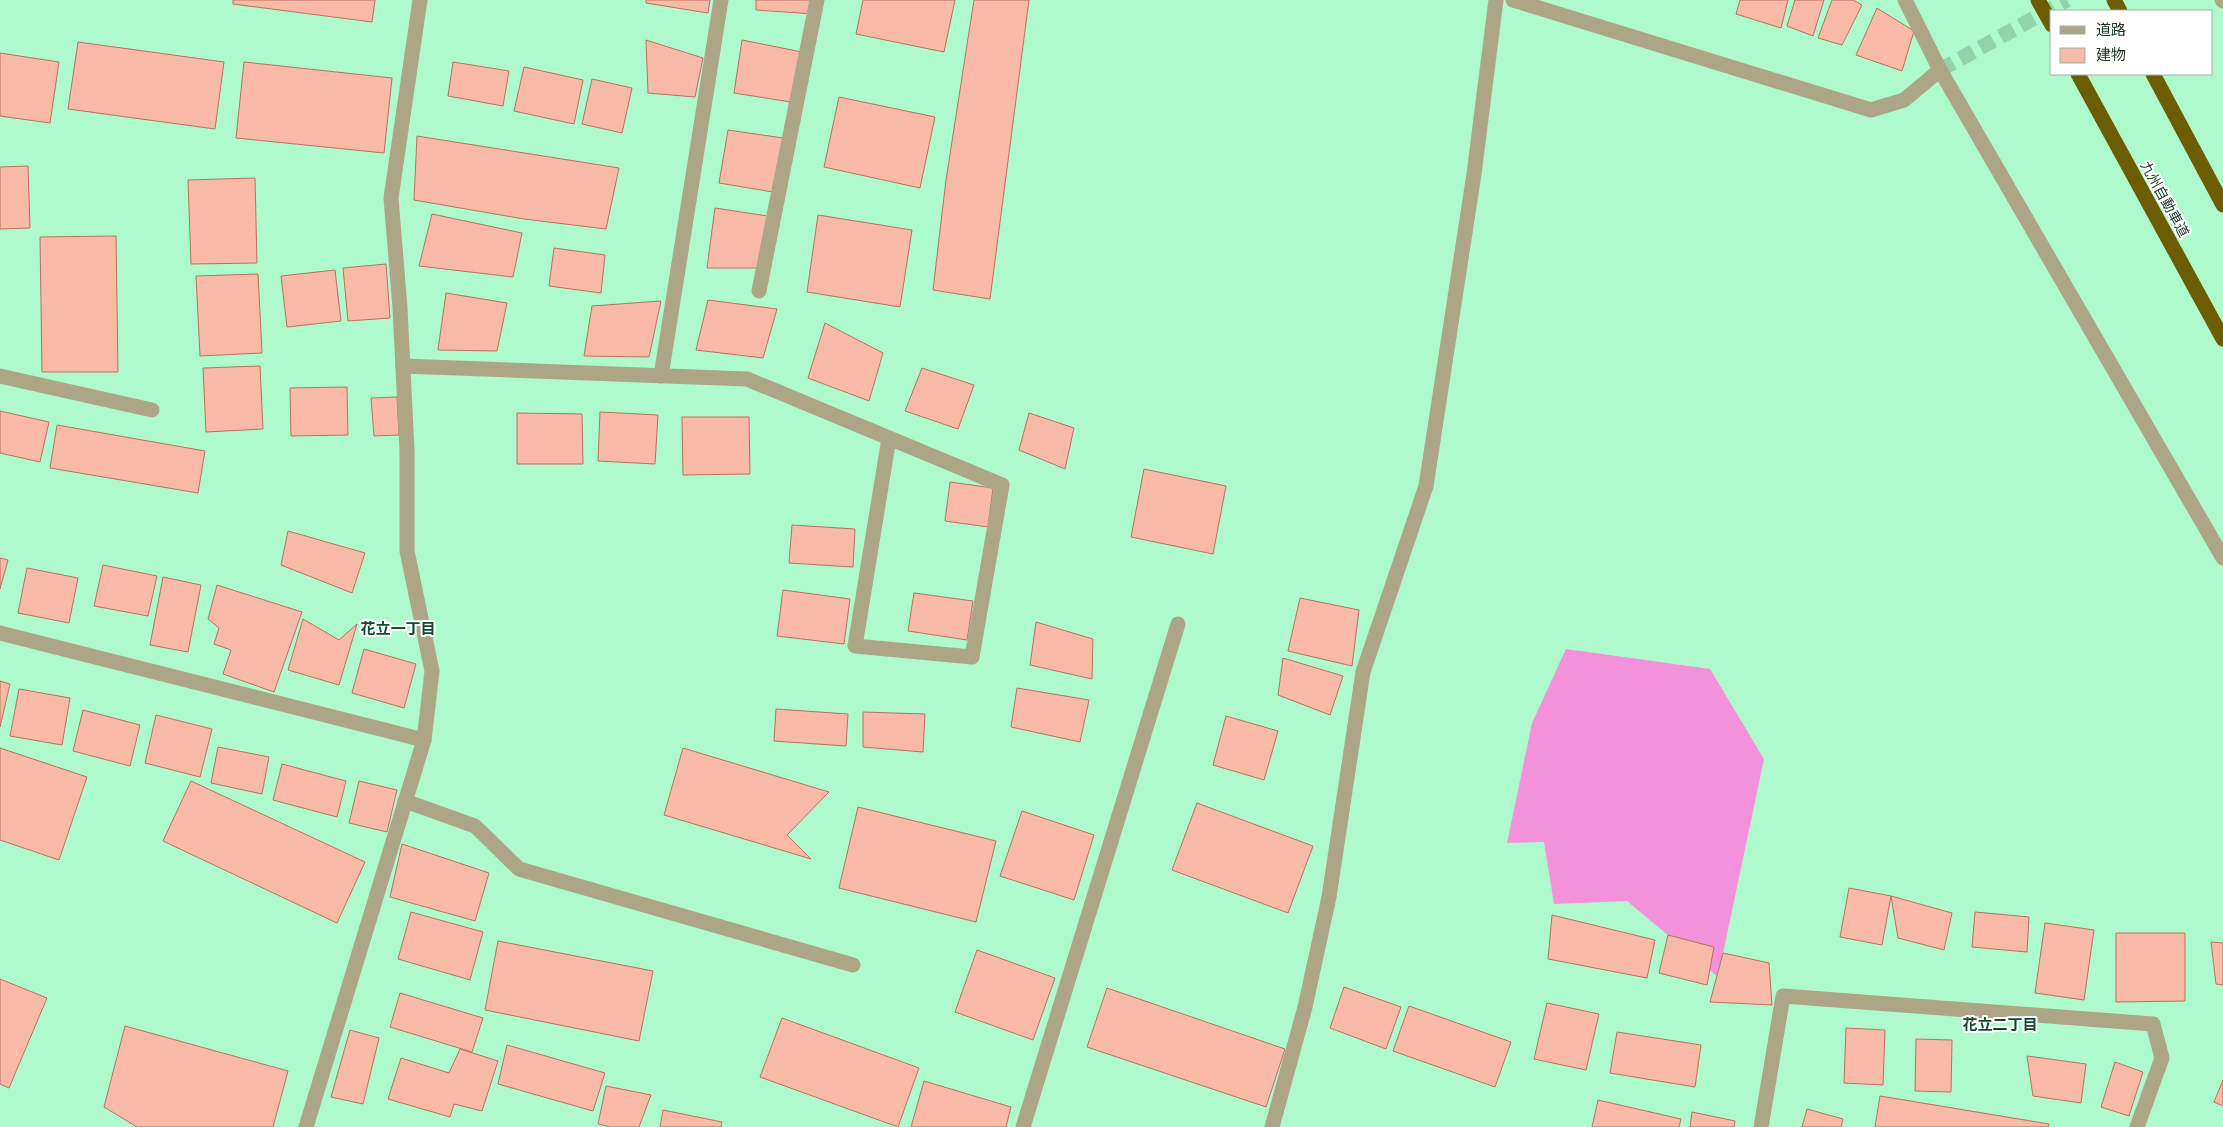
<svg xmlns="http://www.w3.org/2000/svg" width="2223" height="1127" font-family="Roboto,'Noto Sans JP',sans-serif">
  <style>
    .forest { fill: #f391da }
    .building { fill: #f9baa7; stroke: #b9715c }
    .lines { fill: none; stroke-linecap: round; stroke-linejoin: round }
    .street-tunnel { stroke: #91d3ab; stroke-width: 15; stroke-dasharray: 15 8; stroke-linecap: butt }
    .street { stroke: #aca687; stroke-width: 15 }
    .highway { stroke: #6c5c03; stroke-width: 15 }
    .labels { text-anchor: middle; stroke-width: 4; stroke-linejoin: round; paint-order: stroke }
    .street-label { font-size: 14px; fill: #183725; stroke: #fff }
    .neighbourhood-label { font-size: 15px; font-weight: bold; fill: #0c492c; stroke: #fff }
  </style>
  <rect width="100%" height="100%" fill="#affacc"/>
  <path class="forest" d="M1566 649 1710 669 1764 759 1718 977 1627 901 1554 904 1544 842 1507 843 1532 723Z"/>
  <g class="building">
    <path d="M233 0H375L372 22 233 4Z"/>
    <path d="M646 0H710L708 13 646 3Z"/>
    <path d="M756 0H817L814 14 756 10Z"/>
    <path d="M863 0H955L944 52 856 34Z"/>
    <path d="M974 0H1029L990 299 933 290 946 180Z"/>
    <path d="M1740 0H1788L1781 28 1736 14Z"/>
    <path d="M1795 0H1824L1813 36 1787 26Z"/>
    <path d="M1832 0H1853L1862 5 1842 45 1818 38Z"/>
    <path d="M1877 8 1914 31 1902 71 1856 55Z"/>
    <path d="M646 40 703 58 695 97 648 93Z"/>
    <path d="M742 40 807 53 797 103 734 93Z"/>
    <path d="M78 42 224 62 215 129 68 109Z"/>
    <path d="M0 53 59 62 50 123 0 116Z"/>
    <path d="M244 62 392 78 384 153 236 138Z"/>
    <path d="M453 62 509 71 503 106 448 96Z"/>
    <path d="M524 67 583 80 574 124 514 111Z"/>
    <path d="M592 79 632 88 622 133 582 124Z"/>
    <path d="M839 97 935 117 920 188 824 167Z"/>
    <path d="M728 130 790 139 779 193 719 183Z"/>
    <path d="M417 136 619 168 606 229 524 219 414 200Z"/>
    <path d="M28 166 30 228 0 229V167Z"/>
    <path d="M255 178 257 263 191 264 188 180Z"/>
    <path d="M715 208 774 217 764 268H707Z"/>
    <path d="M432 214 522 233 513 277 419 266Z"/>
    <path d="M818 215 912 230 900 307 807 292Z"/>
    <path d="M116 236 118 372H42L40 237Z"/>
    <path d="M554 248 605 255 601 293 549 286Z"/>
    <path d="M386 264 390 318 348 321 343 268Z"/>
    <path d="M335 270 341 321 287 327 281 276Z"/>
    <path d="M258 274 262 353 200 356 196 276Z"/>
    <path d="M446 293 507 303 497 351 438 350Z"/>
    <path d="M708 300 777 309 763 358 696 350Z"/>
    <path d="M661 301 649 357 584 356 592 306Z"/>
    <path d="M825 323 883 353 869 401 808 378Z"/>
    <path d="M260 366 263 429 206 432 203 368Z"/>
    <path d="M922 368 974 385 958 429 905 411Z"/>
    <path d="M347 387 348 435 291 436 290 388Z"/>
    <path d="M397 397 399 435 374 436 371 398Z"/>
    <path d="M0 411 49 422 40 462 0 453Z"/>
    <path d="M600 412 658 415 655 464 598 461Z"/>
    <path d="M517 413 582 414 583 464H517Z"/>
    <path d="M1029 413 1074 428 1065 469 1019 450Z"/>
    <path d="M682 417H749L750 474 683 475Z"/>
    <path d="M57 425 205 451 198 493 50 468Z"/>
    <path d="M1144 469 1226 486 1213 554 1131 537Z"/>
    <path d="M950 482 993 488 988 527 945 521Z"/>
    <path d="M792 525 855 529 853 567 789 563Z"/>
    <path d="M288 531 365 553 352 593 281 565Z"/>
    <path d="M0 558 8 560 0 589Z"/>
    <path d="M103 565 157 576 148 616 94 606Z"/>
    <path d="M27 568 78 578 69 623 18 613Z"/>
    <path d="M163 577 201 585 188 652 150 645Z"/>
    <path d="M217 585 302 612 274 692 223 674 231 650 214 644 219 628 208 619Z"/>
    <path d="M783 590 850 599 844 644 777 636Z"/>
    <path d="M914 593 973 601 967 640 908 631Z"/>
    <path d="M1300 598 1359 610 1352 666 1288 651Z"/>
    <path d="M303 619 339 640 357 624 339 685 288 670Z"/>
    <path d="M1036 622 1093 639 1092 679 1030 665Z"/>
    <path d="M364 649 416 664 404 708 352 693Z"/>
    <path d="M1283 658 1343 676 1330 715 1278 695Z"/>
    <path d="M0 681 10 684 0 727Z"/>
    <path d="M1017 688 1089 700 1080 742 1011 727Z"/>
    <path d="M19 689 70 698 62 745 10 736Z"/>
    <path d="M776 709 848 714 846 746 774 741Z"/>
    <path d="M83 710 140 725 130 766 73 751Z"/>
    <path d="M863 712 925 714 923 752 863 747Z"/>
    <path d="M156 715 212 729 200 777 145 763Z"/>
    <path d="M1226 716 1278 731 1264 780 1213 765Z"/>
    <path d="M218 747 269 757 262 794 211 783Z"/>
    <path d="M0 748 87 777 59 860 0 840Z"/>
    <path d="M683 748 829 792 787 835 811 859 664 815Z"/>
    <path d="M282 764 346 781 337 817 273 800Z"/>
    <path d="M191 781 365 862 337 923 163 841Z"/>
    <path d="M359 781 397 790 387 832 349 823Z"/>
    <path d="M1197 803 1313 846 1288 913 1172 870Z"/>
    <path d="M858 807 996 841 976 922 839 888Z"/>
    <path d="M1022 811 1094 835 1074 900 1000 876Z"/>
    <path d="M402 844 489 873 475 921 390 897Z"/>
    <path d="M1849 888 1891 896 1882 945 1840 937Z"/>
    <path d="M1891 896 1952 913 1944 950 1898 938Z"/>
    <path d="M411 912 483 932 470 980 398 959Z"/>
    <path d="M1975 912 2029 917 2027 952 1972 947Z"/>
    <path d="M1552 915 1655 940 1647 978 1548 959Z"/>
    <path d="M2045 923 2094 930 2084 1000 2035 993Z"/>
    <path d="M2116 933H2185V1001L2116 1002Z"/>
    <path d="M1668 935 1714 947 1707 985 1659 973Z"/>
    <path d="M498 941 653 971 639 1041 485 1010Z"/>
    <path d="M2211 942 2223 943V985L2216 984Z"/>
    <path d="M977 950 1055 978 1033 1040 955 1012Z"/>
    <path d="M1723 953 1769 963 1772 1005 1710 1002Z"/>
    <path d="M0 979 47 998 9 1088 0 1084Z"/>
    <path d="M1344 987 1401 1007 1386 1049 1330 1028Z"/>
    <path d="M1107 988 1285 1049 1266 1107 1087 1047Z"/>
    <path d="M400 993 483 1018 472 1052 390 1027Z"/>
    <path d="M1547 1003 1599 1014 1586 1070 1534 1059Z"/>
    <path d="M1409 1006 1511 1042 1495 1087 1393 1051Z"/>
    <path d="M782 1018 919 1068 898 1127 760 1077Z"/>
    <path d="M125 1026 288 1071 273 1127H137L104 1107Z"/>
    <path d="M1846 1028 1885 1030 1883 1085 1844 1083Z"/>
    <path d="M350 1030 379 1038 363 1104 331 1097Z"/>
    <path d="M1617 1032 1701 1045 1695 1087 1610 1073Z"/>
    <path d="M1916 1039 1952 1040 1951 1092 1915 1091Z"/>
    <path d="M507 1045 605 1073 593 1111 498 1084Z"/>
    <path d="M460 1049 498 1061 482 1111 454 1104 450 1117 388 1099 401 1058 449 1073Z"/>
    <path d="M2027 1056 2086 1064 2081 1103 2033 1096Z"/>
    <path d="M2115 1062 2143 1072 2129 1116 2101 1107Z"/>
    <path d="M2223 1080V1106L2214 1102Z"/>
    <path d="M924 1081 1011 1107 1006 1127H911Z"/>
    <path d="M606 1086 651 1095 639 1127H611L598 1124Z"/>
    <path d="M1880 1096 2049 1124 2048 1127H1875Z"/>
    <path d="M1598 1100 1681 1119 1679 1127H1592Z"/>
    <path d="M1807 1109 1843 1119 1841 1127H1802Z"/>
    <path d="M663 1110 722 1122 721 1127H660Z"/>
    <path d="M1692 1112 1735 1121 1734 1127H1690Z"/>
  </g>
  <g class="lines">
    <path class="street-tunnel" d="M1940 70 2067 0"/>
    <g class="street">
      <path d="M1513 0 1871 110 1904 100 1940 70"/>
      <path d="M1905 0 1940 70 2223 558"/>
      <path d="M2222 0 2223 1"/>
      <path d="M759 291 817 0"/>
      <path d="M403 366 747 379 1002 485 972 657 855 646 889 438"/>
      <path d="M0 376 152 410"/>
      <path d="M661 376 721 0"/>
      <path d="M0 633 424 740"/>
      <path d="M405 801 475 826 519 869 853 965"/>
      <path d="M306 1127 424 740 432 671 407 551V450L400 308 391 198 420 0"/>
      <path d="M1023 1127 1178 624"/>
      <path d="M1272 1127 1305 1007 1329 897 1363 672 1426 486 1474 174 1496 0"/>
      <path d="M1761 1127 1783 996 2153 1024 2162 1058 2137 1127"/>
    </g>
    <g class="highway">
      <path d="M2038 0 2052 25"/>
      <path d="M2114 0 2120 11"/>
      <path d="M2078 74 2223 339"/>
      <path d="M2153 74 2223 205"/>
    </g>
  </g>
  <g class="labels">
    <g class="street-label">
      <text transform="translate(2165 199) rotate(61)" y="5">九州自動車道</text>
    </g>
    <g class="neighbourhood-label">
      <text x="398" y="634">花立一丁目</text>
      <text x="2000" y="1030">花立二丁目</text>
    </g>
  </g>
  <rect x="2050" y="10" width="162" height="65" fill="#ffffff" stroke="#a3afa8"/>
  <rect x="2060" y="26" width="25" height="8" fill="#aca687" stroke="#a3afa8"/>
  <text x="2096" y="35" font-size="15" fill="#183725">道路</text>
  <rect x="2060" y="48" width="25" height="15" fill="#f9baa7" stroke="#a3afa8"/>
  <text x="2096" y="60" font-size="15" fill="#183725">建物</text>
</svg>
